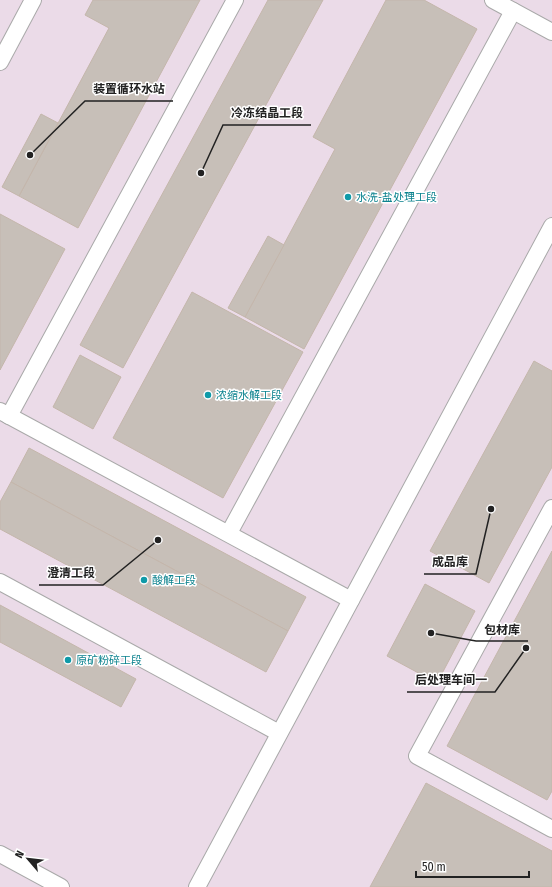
<svg xmlns="http://www.w3.org/2000/svg" width="552" height="887" font-family="'Fira Sans Condensed','Noto Sans SC',sans-serif">
  <style>
    .industrial { fill: #ebdbe8 }
    .building { fill: #c7bfb8; stroke: #c4b6ab }
    .lines { fill: none; stroke-linecap: round; stroke-linejoin: round }
    .minor-casing { stroke: #a9a9a9; stroke-width: 18 }
    .minor { stroke: #fff; stroke-width: 16 }
    .culture-dot { fill: #0f9aa8; stroke: #fff; stroke-width: 1.5 }
    .labels { text-anchor: middle; stroke-width: 3; stroke-linejoin: round; paint-order: stroke }
    .culture-label { font-size: 11px; fill: #0d838f; stroke: #fff; text-anchor: start }
    .leader { fill: none; stroke: #222; stroke-width: 1.5 }
    .callout-dot { fill: #222; stroke: #fff; stroke-width: 1.5 }
    .callout-label { font-size: 12px; text-anchor: middle; font-weight: bold; fill: #222; stroke: #fff; stroke-width: 3; stroke-linejoin: round; paint-order: stroke }
  </style>
  <rect width="100%" height="100%" fill="#f2efe9"/>
  <rect class="industrial" x="0" y="0" width="552" height="887"/>
  <g class="building">
    <path d="M93 0H200L78 228 19 196 109 28 85 15Z"/>
    <path d="M268 0H323L123 368 80 345Z"/>
    <path d="M386 0H424L477 29 304 349 245 317 335 149 313 137Z"/>
    <path d="M41 114 58 123 19 196 2 187Z"/>
    <path d="M0 214 65 249 0 370Z"/>
    <path d="M268 236 284 245 245 317 228 308Z"/>
    <path d="M192 292 303 352 223 498 113 438Z"/>
    <path d="M80 355 121 377 93 429 53 407Z"/>
    <path d="M534 361 552 371V467L489 583 430 551Z"/>
    <path d="M29 448 306 597 288 631 11 482Z"/>
    <path d="M11 482 288 631 266 672 0 529V502Z"/>
    <path d="M552 551V791L547 800 447 746Z"/>
    <path d="M425 584 475 611 437 683 387 656Z"/>
    <path d="M0 605 136 679 121 707 0 642Z"/>
    <path d="M426 783 552 851V887H370Z"/>
  </g>
  <g class="lines">
    <g class="minor-casing">
      <g id="minor">
        <path d="M493 0 552 32"/>
        <path d="M0 62 33 0"/>
        <path d="M0 411 351 600"/>
        <path d="M9 416 235 0"/>
        <path d="M552 508 417 756 552 829"/>
        <path d="M229 533 513 11"/>
        <path d="M0 582 279 733"/>
        <path d="M0 854 61 887"/>
        <path d="M197 887 552 226"/>
      </g>
    </g>
    <use href="#minor" class="minor"/>
  </g>
  <g class="culture-dot">
    <circle cx="348" cy="197" r="4"/>
    <circle cx="208" cy="395" r="4"/>
    <circle cx="144" cy="580" r="4"/>
    <circle cx="68" cy="660" r="4"/>
  </g>
  <g class="labels">
    <g class="culture-label">
      <text x="356" y="201">水洗-盐处理工段</text>
      <text x="216" y="399">浓缩水解工段</text>
      <text x="152" y="584">酸解工段</text>
      <text x="76" y="664">原矿粉碎工段</text>
    </g>
  </g>
  <path class="leader" d="M30 155L85 101H173M201 173L223 125H311M491 509L476 574H424M158 540L103 585H39M431 633L476 641H528M526 648L495 692H407"/>
  <g class="callout-dot">
    <circle cx="30" cy="155" r="4"/>
    <circle cx="201" cy="173" r="4"/>
    <circle cx="491" cy="509" r="4"/>
    <circle cx="158" cy="540" r="4"/>
    <circle cx="431" cy="633" r="4"/>
    <circle cx="526" cy="648" r="4"/>
  </g>
  <g class="callout-label">
    <text x="129" y="93">装置循环水站</text>
    <text x="267" y="117">冷冻结晶工段</text>
    <text x="450" y="566">成品库</text>
    <text x="71" y="577">澄清工段</text>
    <text x="502" y="634">包材库</text>
    <text x="451" y="684">后处理车间一</text>
  </g>
  <g transform="translate(28 859) rotate(298)" stroke="#ffffff" stroke-width="3" paint-order="stroke">
  <path d="M0-3L7 15L0 10L-7 15Z" fill="#222222"/>
  <text y="-6" font-size="11" font-weight="bold" text-anchor="middle" fill="#222222">N</text>
  </g>
  <path d="M416 871v6h113v-6" fill="none" stroke="#222222" stroke-width="2"/>
  <text x="422" y="871" font-size="12" fill="#222222" stroke="#ffffff" stroke-width="3" paint-order="stroke">50 m</text>
</svg>
